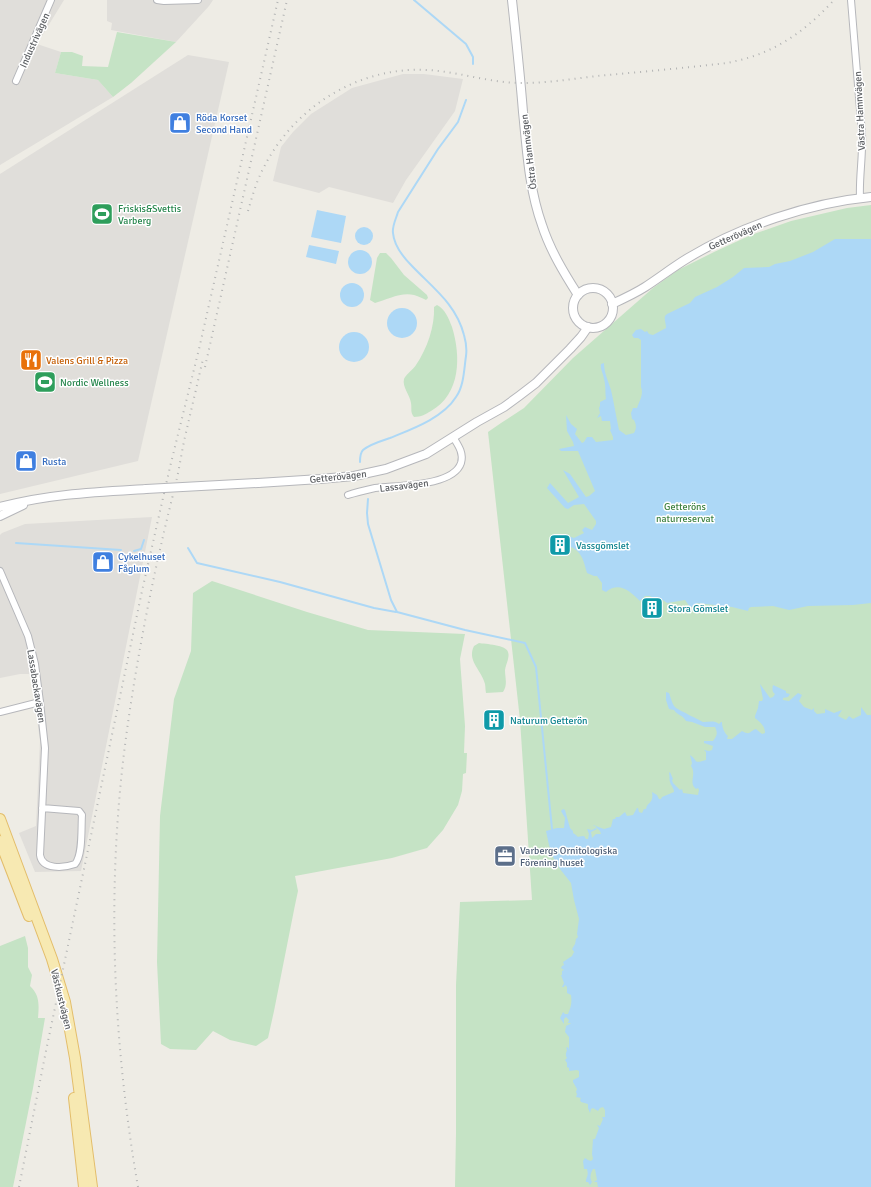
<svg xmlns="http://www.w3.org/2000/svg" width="871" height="1187" font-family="Signika,sans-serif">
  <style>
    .industrial { fill: #e0deda }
    .green { fill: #c5e3c5 }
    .water { fill: #add8f6 }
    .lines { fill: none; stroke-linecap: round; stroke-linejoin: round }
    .stream { stroke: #add8f6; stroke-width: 2 }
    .minor-casing { stroke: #b6b7bb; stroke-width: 8 }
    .tertiary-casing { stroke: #b6b7bb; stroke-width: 10 }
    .primary-casing { stroke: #e3bd6a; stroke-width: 12 }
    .minor { stroke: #fff; stroke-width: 6 }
    .tertiary { stroke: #fff; stroke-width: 8 }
    .primary { stroke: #f7e9b2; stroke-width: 10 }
    .rail { stroke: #b3b4b4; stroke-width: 2; stroke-dasharray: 1 5; stroke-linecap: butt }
    .tertiary-bridge-casing { stroke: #b6b7bb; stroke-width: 10; stroke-linecap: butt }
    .tertiary-bridge { stroke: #fff; stroke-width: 8 }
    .labels { text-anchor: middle; stroke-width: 3; stroke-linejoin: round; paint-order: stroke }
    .street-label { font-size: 10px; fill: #5d6064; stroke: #fff }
    .shop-label { font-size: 10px; fill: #366cbe; stroke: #fff; text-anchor: start }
    .leisure-label { font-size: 10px; fill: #27864d; stroke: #fff; text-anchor: start }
    .food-label { font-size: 10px; fill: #c56008; stroke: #fff; text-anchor: start }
    .park-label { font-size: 10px; fill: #3f8240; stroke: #fff }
    .culture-label { font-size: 10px; fill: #0d838f; stroke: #fff; text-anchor: start }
    .service-label { font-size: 10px; fill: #4e5e75; stroke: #fff; text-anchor: start }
  </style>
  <rect width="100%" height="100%" fill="#eeece5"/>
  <g class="industrial">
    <path d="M0 0H64L37 44 61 52 55 73 98 80 113 97 0 165Z"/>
    <path d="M107 0H213L209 6 176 42 111 30 112 23 107 21Z"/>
    <path d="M188 55 229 62 138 461 0 494V174Z"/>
    <path d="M403 74H424L463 79 455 111 406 180 393 203 329 187 319 193 273 181 281 147 293 132 311 114 352 88Z"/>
    <path d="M152 517 81 871 35 872 19 833 36 826 40 741 31 674H20L0 678V535L2 533 25 524Z"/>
  </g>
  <g class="green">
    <path d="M117 32 176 42 131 83 113 97 98 80 55 73 61 52H72L83 56 82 66 108 67Z"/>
    <path d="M871 205V1187H455L456 1133V985L460 902 532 900 520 720 488 432 501 423 524 408 573 358 653 288 678 270 714 252 751 235 791 221 847 208Z"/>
    <path d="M380 253H386L391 258 404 275 427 295 428 298 426 300C422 298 418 296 414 295 400 292 387 300 375 303L370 300 377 258Z"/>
    <path d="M437 305C445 309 449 319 452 327 461 356 461 394 431 411 426 414 421 417 414 417 410 412 412 409 411 403 410 395 402 387 404 379 406 374 413 370 416 365 427 349 435 326 434 307Z"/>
    <path d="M212 581 307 612 368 630 465 634 460 659 465 726 464 753H467L466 773 463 774 462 791 458 805 443 830 427 848 392 858 295 876 298 891 295 905 274 1011 268 1038 256 1046 230 1040 213 1031 196 1050 170 1049 161 1044 157 962 160 816 174 699 191 651 193 593Z"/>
    <path d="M479 643C485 644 507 645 508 652 510 657 506 664 505 670 505 678 508 685 503 692L486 693C485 689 486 685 484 681 480 669 467 660 474 646Z"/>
    <path d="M25 936 28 948V967L32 975 30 986C40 995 39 1006 38 1018H45L33 1088 13 1187H0V946Z"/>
  </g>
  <g class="water">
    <path d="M317 210 346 216 341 243 311 237Z"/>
    <circle cx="364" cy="236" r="9"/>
    <path d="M835 239H871V603L853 605 808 606 789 610 773 606 751 607 749 608 748 611 732 607 697 603 692 607H690L685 600 667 603 663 600H656L650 596H645L640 601C630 591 619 581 606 592L602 590V583L597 576H594L587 573C583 558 581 549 565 545L564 539 566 535 574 538 584 533 582 530 585 527 592 530 596 524V521L584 504 574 505 568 509 565 508 547 488 550 483 568 503 579 497 563 470 570 474 586 497 589 496 595 491 578 451H561L559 449 574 446 573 442 567 431 566 415 571 424 577 429 575 434 582 443 584 442 587 437H592L596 442 613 440V437L610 430 611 429 610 421H602L601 416 597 418 600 413 599 408 600 406V402L606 399C605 392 606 386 604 379 603 373 600 369 601 364L604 363C604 373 608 380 611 390 614 403 616 416 619 430L626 435 634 433C637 428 636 424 634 420L632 419 631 413 633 408H637C639 402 644 394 641 387V340L638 338H634L632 335 636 330 641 329 645 332 647 331 649 334 653 335 666 328C666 323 664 320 665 316L667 314 690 303 695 297 717 287 733 277 744 268 769 267 775 264 790 261 813 252Z"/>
    <path d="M309 245 339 251 336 264 306 257Z"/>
    <circle cx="360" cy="262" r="12"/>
    <circle cx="352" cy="295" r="12"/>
    <circle cx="402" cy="323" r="15"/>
    <circle cx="354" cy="347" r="15"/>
    <path d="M760 684 770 698 773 697 775 694C772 692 772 689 773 685L786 691V693L790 694 788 697 783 698V700L789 701 798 693 802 695 799 701 804 707 812 710 814 708V711L817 714 825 713V709L834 713 842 710 838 716 846 720 849 716 853 719 861 715V707L867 715H871V1187H598L597 1182H594L597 1180 595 1169H593C591 1172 589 1178 592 1182L590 1185 588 1182H586C586 1176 589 1177 587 1169H584L583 1161 585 1158 588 1160 591 1161 593 1159 592 1154 593 1139H595L599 1128 597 1125 600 1126 603 1119 602 1117H605V1110L603 1107 600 1108 598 1111 593 1108 591 1109 590 1113 588 1108V1104L581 1102 580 1100 581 1098 576 1097 577 1094 576 1092 577 1089 573 1082V1080L579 1077V1071L577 1070 569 1071V1068L567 1067V1063L565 1060 567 1058C565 1055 566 1053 567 1050L566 1048 568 1047 569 1050V1037L565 1032 566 1026 570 1024 571 1023H568L569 1020 566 1017 564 1019V1024L560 1018 563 1012 565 1014H568C571 1007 572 1003 571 995L567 993V987L565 985 564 987H562L564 983 561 975H562V971L564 970 561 968 562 966 564 965 563 962 572 956 574 952 575 953 572 949 575 944 576 939 578 937 577 934 579 919 574 900 571 883 560 869 553 857 549 845 546 831 557 828H564L565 818 561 811 563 809 565 810 570 828 573 831V833C581 838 574 837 584 836L586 839H588L589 834 587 829 592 830 596 828 597 829 591 832 592 838 596 834H601L600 831 595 826H594L593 825 604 829 611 827 613 819H615L616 817H619L625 812 627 816 633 815 637 808H638L639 812 642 813 644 809H646C647 802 654 804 652 792L657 795 659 799H661L662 797 674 792C674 788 671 786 670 782 669 778 670 777 669 773L670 772 673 779 672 780 673 783 680 790 682 789 683 793 698 795 699 790 698 788 696 789C688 783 697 774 691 766L692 763 690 755C699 761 692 764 706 760V752L704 750 709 751 712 750 713 746 704 743V741H713C717 736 718 733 715 727H705L692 722 686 721C682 714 678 716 674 710L669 709 666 700V692L669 693C671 698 672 704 675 707 676 709 702 721 703 722 709 722 714 720 719 724L721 722H722C722 727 724 733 728 736L727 739H732L742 731C751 736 749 731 756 729L762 734 765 733C765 726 760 722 755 718V716L758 708 759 701H762L763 699Z"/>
  </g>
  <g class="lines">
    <g class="stream">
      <path d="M414 0 466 44 473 57V64"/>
      <path d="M360 462C360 458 360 453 363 450 370 444 381 441 390 438 412 429 443 418 456 397 464 386 464 369 466 356 467 349 466 342 464 335 456 304 433 288 412 266 403 257 394 246 393 233 392 226 396 219 398 212L438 149 458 122 466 100"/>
      <path d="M368 499 367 513 368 524 391 600 397 612 465 630 525 643 536 667 552 829"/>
      <path d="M16 543 121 550"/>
      <path d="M188 548 197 563 280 582 374 608 396 612"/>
      <path d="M134 551 141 549 144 540"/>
    </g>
    <g class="minor-casing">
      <g id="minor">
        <path d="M157 0 164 1 198 0"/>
        <path d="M851 0 862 134C863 156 859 177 860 198"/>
        <path d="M16 81 51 0"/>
        <path d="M348 495C357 492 366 490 375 488 396 485 453 487 461 463 464 453 458 445 453 437"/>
        <path d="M0 571 28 636 35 664 40 702 45 748 40 855C42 870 64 868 75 864 83 855 81 828 82 815L79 811 42 808"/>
        <path d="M0 712 40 702"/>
      </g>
    </g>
    <g class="tertiary-casing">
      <g id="tertiary">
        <path d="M512 0C516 37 520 74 523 112 527 150 529 189 542 225 550 250 564 273 578 295"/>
        <circle cx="593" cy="308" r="20"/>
        <path d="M612 304C623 299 634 294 645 287 659 278 673 267 688 258 741 226 809 203 871 197"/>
        <path d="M258 483 320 479 354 476 386 469 426 454 477 422 504 407 519 396 536 383 570 349 581 337 588 327"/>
        <path d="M0 507C48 494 97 492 146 489"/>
        <path d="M0 516 23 505"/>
      </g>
    </g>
    <g class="primary-casing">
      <g id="primary">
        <path d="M0 819 52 959 65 1002 75 1058 92 1187"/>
        <path d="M0 841 29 916"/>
        <path d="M74 1098 84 1187"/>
      </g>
    </g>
    <use href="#minor" class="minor"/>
    <use href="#tertiary" class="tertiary"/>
    <use href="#primary" class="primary"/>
    <g class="rail">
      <path d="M248 211C252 197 256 183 262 171 292 108 358 66 428 70 460 72 490 83 522 83 547 83 572 79 597 76 640 72 684 68 727 63 736 61 745 59 754 56 786 45 811 25 834 0"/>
      <path d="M205 367 287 0"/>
      <path d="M19 1187 47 1046 142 591 170 467 199 349 278 0"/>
      <path d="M138 1187C112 1037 106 881 127 730 137 658 151 586 168 515 171 503 174 490 177 478 180 464 182 450 185 437 191 411 197 385 203 359"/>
    </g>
    <g class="tertiary-bridge-casing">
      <path id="tertiary-bridge" d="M146 489 258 483"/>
    </g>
    <use href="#tertiary-bridge" class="tertiary-bridge"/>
  </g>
  <defs>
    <g id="shop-square" transform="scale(1.15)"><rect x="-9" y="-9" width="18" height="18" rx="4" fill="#3f7fe0" stroke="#fff"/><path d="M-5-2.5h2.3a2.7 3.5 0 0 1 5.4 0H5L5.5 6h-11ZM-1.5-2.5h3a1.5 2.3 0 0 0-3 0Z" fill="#fff"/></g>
    <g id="stadium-square" transform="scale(1.15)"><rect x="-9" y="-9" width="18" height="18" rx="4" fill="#2e9e5b" stroke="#fff"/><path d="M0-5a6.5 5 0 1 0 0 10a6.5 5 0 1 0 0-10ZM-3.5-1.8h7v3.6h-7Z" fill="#fff"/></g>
    <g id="restaurant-square" transform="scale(1.15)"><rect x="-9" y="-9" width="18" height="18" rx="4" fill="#e8710a" stroke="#fff"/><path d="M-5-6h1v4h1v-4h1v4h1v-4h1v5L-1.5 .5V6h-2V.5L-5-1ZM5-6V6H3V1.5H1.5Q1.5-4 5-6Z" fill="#fff"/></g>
    <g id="building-square" transform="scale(1.15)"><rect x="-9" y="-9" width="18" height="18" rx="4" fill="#0f9aa8" stroke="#fff"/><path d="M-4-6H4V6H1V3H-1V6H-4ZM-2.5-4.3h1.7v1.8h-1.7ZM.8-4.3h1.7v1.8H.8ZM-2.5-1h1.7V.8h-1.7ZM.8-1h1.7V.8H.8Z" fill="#fff"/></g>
    <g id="office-square" transform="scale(1.15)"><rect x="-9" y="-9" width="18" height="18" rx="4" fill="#5c6f8a" stroke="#fff"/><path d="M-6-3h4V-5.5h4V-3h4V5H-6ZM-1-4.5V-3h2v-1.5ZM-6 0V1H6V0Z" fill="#fff"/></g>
  </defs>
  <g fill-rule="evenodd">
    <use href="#shop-square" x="180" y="123"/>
    <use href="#stadium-square" x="102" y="214"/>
    <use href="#restaurant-square" x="31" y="360"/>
    <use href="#stadium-square" x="45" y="382"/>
    <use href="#shop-square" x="26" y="461"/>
    <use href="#building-square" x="560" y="545"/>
    <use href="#shop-square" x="103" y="562"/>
    <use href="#building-square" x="652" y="608"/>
    <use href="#building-square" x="494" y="720"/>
    <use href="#office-square" x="505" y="856"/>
  </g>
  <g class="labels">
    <g class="street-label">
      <text transform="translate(34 40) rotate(-66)" y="4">Industrivägen</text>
      <text transform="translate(859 111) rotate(-93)" y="4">Västra Hamnvägen</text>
      <text transform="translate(528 152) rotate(-97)" y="4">Östra Hamnvägen</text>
      <text transform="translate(735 235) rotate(-24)" y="4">Getterövägen</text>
      <text transform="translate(338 476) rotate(-6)" y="4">Getterövägen</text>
      <text transform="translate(404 485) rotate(-7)" y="4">Lassavägen</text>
      <text transform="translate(37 686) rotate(81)" y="4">Lassabackavägen</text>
      <text transform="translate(62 999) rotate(76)" y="4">Västkustvägen</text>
    </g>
    <g class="shop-label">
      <text x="196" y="121">Röda Korset<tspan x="196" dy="12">Second Hand</tspan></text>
      <text x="42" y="465">Rusta</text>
      <text x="118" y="560">Cykelhuset<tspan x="118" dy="12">Fåglum</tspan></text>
    </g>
    <g class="leisure-label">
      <text x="118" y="212">Friskis&amp;Svettis<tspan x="118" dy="12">Varberg</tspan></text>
      <text x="60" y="386">Nordic Wellness</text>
    </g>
    <g class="food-label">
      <text x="46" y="364">Valens Grill &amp; Pizza</text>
    </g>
    <g class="park-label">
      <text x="685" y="510">Getteröns<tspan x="685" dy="12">naturreservat</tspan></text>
    </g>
    <g class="culture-label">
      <text x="576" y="549">Vassgömslet</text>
      <text x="668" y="612">Stora Gömslet</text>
      <text x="510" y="724">Naturum Getterön</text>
    </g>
    <g class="service-label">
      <text x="520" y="854">Varbergs Ornitologiska<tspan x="520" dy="12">Förening huset</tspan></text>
    </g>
  </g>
</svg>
